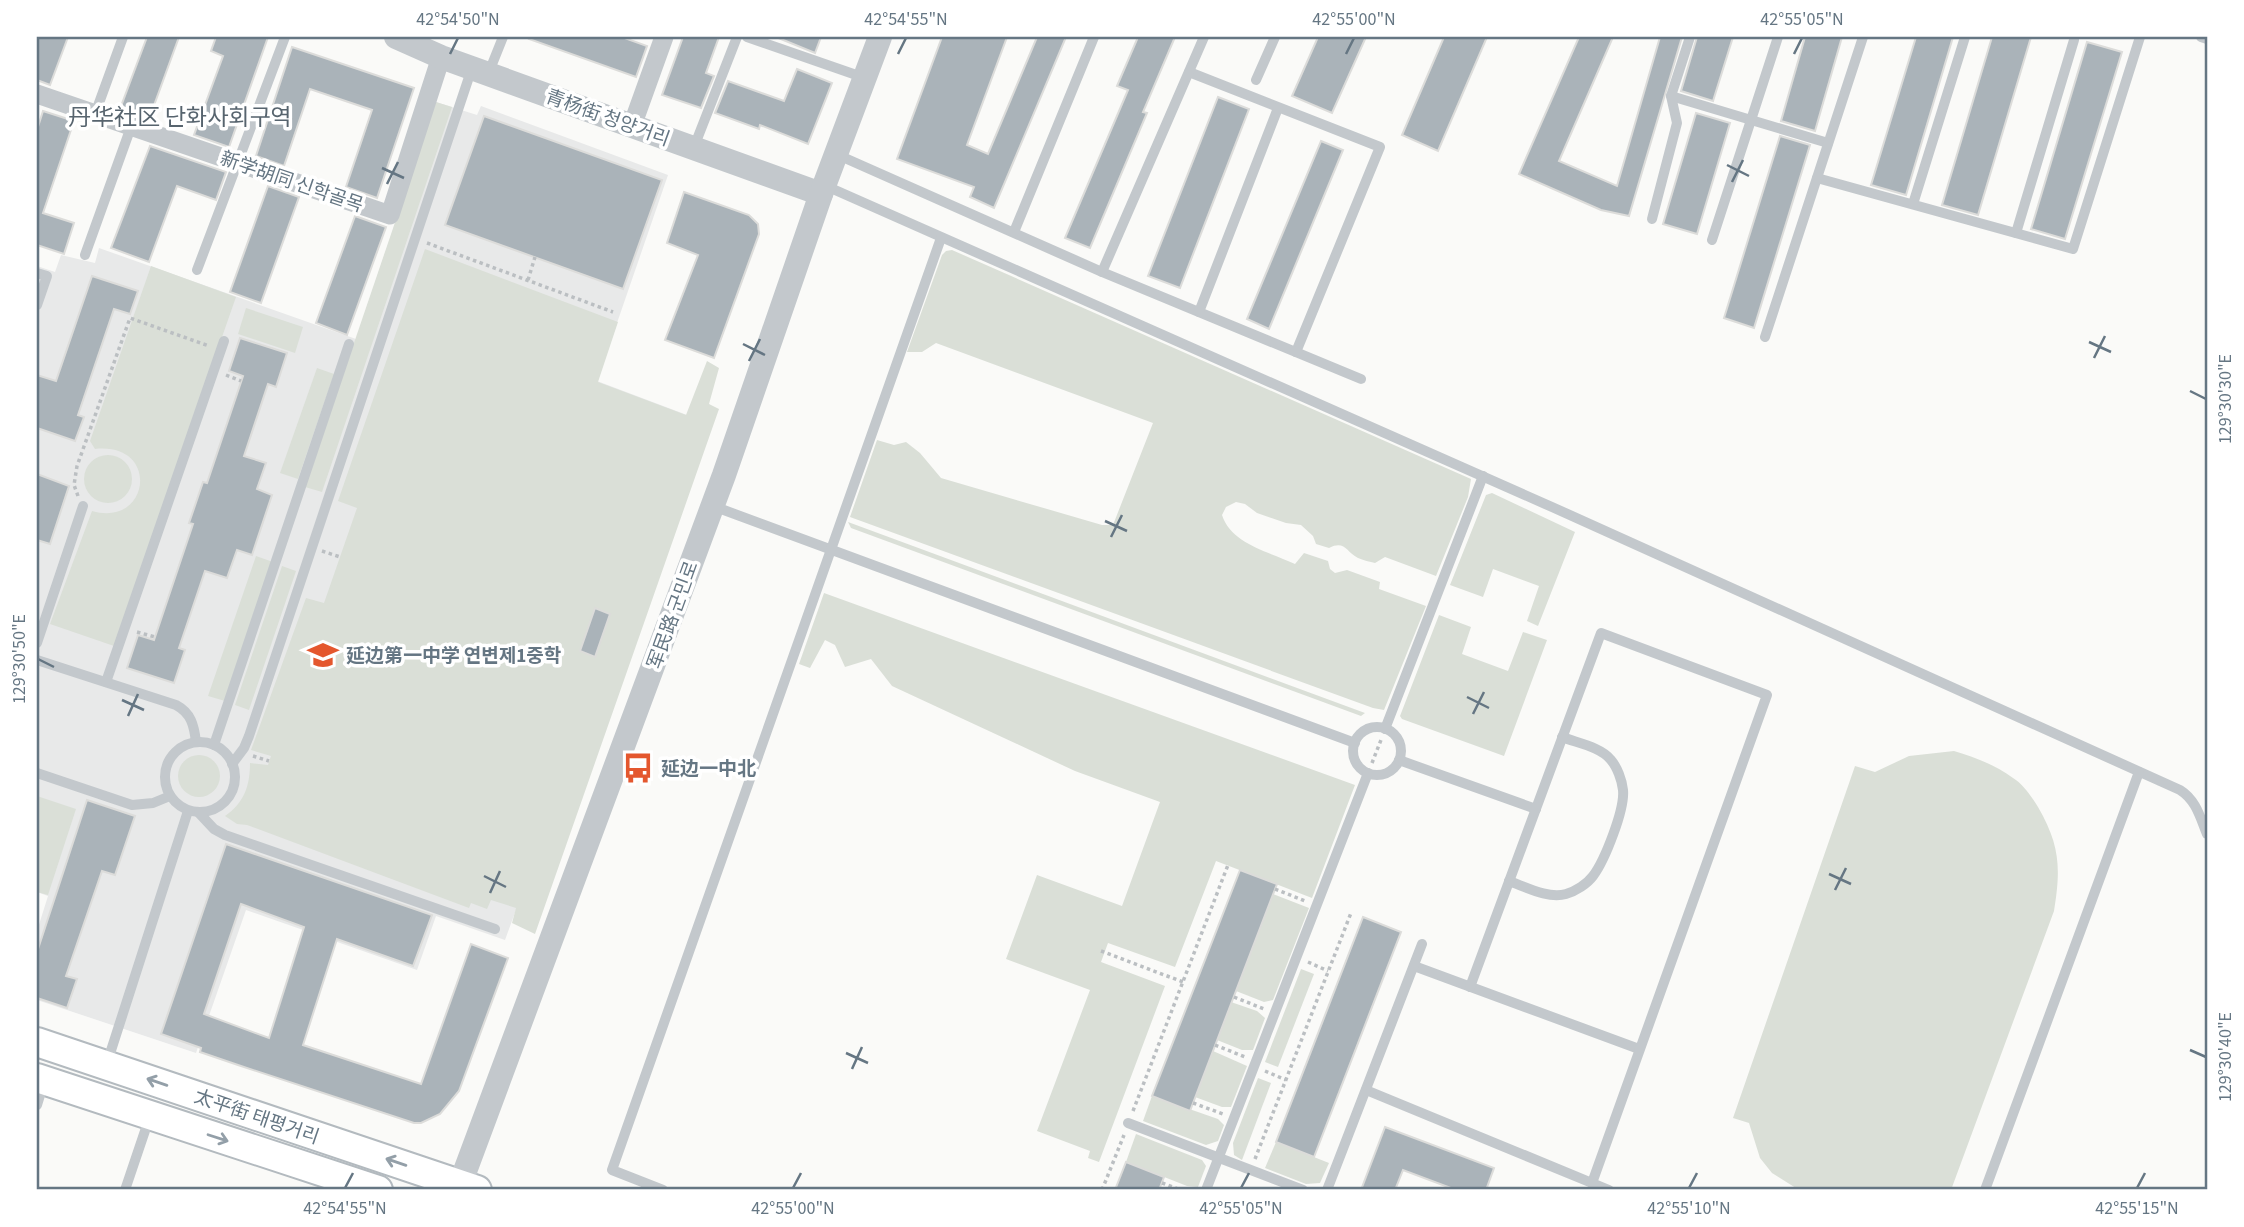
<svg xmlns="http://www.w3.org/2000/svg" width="2244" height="1227" font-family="'Source Sans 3','Noto Sans SC','Noto Sans KR',sans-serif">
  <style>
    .built { fill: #e8e9e9 }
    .green { fill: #dadfd7 }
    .building { fill: #aab3b9; stroke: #dcdcda; stroke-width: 2; fill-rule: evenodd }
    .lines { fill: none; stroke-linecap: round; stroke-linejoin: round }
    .secondary-casing { stroke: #b3babf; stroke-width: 32 }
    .path { stroke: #bbbfc2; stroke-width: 3.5; stroke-dasharray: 3.5 3.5; stroke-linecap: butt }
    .service { stroke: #c3c8cc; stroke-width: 10 }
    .minor { stroke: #c3c8cc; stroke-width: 19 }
    .tertiary { stroke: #c3c8cc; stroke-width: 24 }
    .secondary { stroke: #fff; stroke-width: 28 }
    .oneway { stroke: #939fa8 }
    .ticks { fill: none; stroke: #657683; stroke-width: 2.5 }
    .labels { text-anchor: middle; stroke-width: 7; stroke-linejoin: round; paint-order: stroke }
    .street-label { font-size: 19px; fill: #657683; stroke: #fff }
    .poi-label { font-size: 19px; font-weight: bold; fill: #657683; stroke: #fff; text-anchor: start }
    .quarter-label { font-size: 23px; fill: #57646e; stroke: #fff }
    .neatline { fill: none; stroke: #657683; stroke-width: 2.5 }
    .ticks-label { font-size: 18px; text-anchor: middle; fill: #657683 }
  </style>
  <rect width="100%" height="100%" fill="#fafaf8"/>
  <path class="built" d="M436 102 477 115 481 106 668 175 597 381 695 418 505 940 436 916 417 970 246 910 196 1053 37 1000V931L48 896 37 892V266L55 272 61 255 95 263 99 248 356 339Z"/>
  <g class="green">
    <path d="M436 102 452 107 322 492 305 487Z"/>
    <path d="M425 249 618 322 598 382 686 415 707 361 719 368 709 404 719 409 535 934 512 923 516 908 491 900 487 909 471 903 469 908 247 825 237 824 225 816C244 803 250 786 250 763L268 765 271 756 251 750 306 598 324 603 357 508 338 501Z"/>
    <path d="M952 250 1471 479 1468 497 1436 576 1385 557 1375 563C1370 562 1363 560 1358 558 1346 552 1345 540 1329 548L1316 544 1313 536 1301 525 1286 523 1257 513 1245 504 1236 502 1226 507 1222 515C1231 544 1270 552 1295 564L1304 553 1328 561 1330 569 1335 573 1347 570 1380 582 1379 589 1426 606 1384 710 1373 708 850 517 877 440 894 445 906 442 920 453 941 478 1102 525H1113L1153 423 936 343 922 352H907L942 255 946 251Z"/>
    <path d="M151 266 236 297 114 646 50 624 92 511C150 528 161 442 95 449L90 441Z"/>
    <path d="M246 308 303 327 295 353 238 334Z"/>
    <path d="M317 368 334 374 298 479 280 473Z"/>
    <circle cx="108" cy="479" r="24"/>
    <path d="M1492 493 1575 532 1538 626 1527 621 1539 586 1493 569 1483 597 1450 585 1486 495Z"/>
    <path d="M848 522 1365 713 1361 716 851 528Z"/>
    <path d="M256 556 273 562 225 701 208 696Z"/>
    <path d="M282 566 296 571 249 710 235 705Z"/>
    <path d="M824 593 1355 785 1312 898 1216 861 1175 967 1108 943 1101 962 1165 986 1099 1162 1088 1158 1090 1151 1037 1131 1090 990 1006 959 1037 875 1122 906 1160 802 1075 771 892 686 871 659 845 667 835 645 825 640 810 668 799 664Z"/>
    <path d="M1439 615 1471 627 1462 654 1508 671 1523 632 1547 640 1504 756 1402 719 1400 716Z"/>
    <path d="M1954 751C1974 757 1996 765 2013 778 2023 784 2032 797 2038 807 2060 845 2061 868 2054 911L1951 1190H1935V1187L1931 1190H1799L1772 1173 1760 1158 1749 1123 1733 1118 1855 766 1875 772 1909 756Z"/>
    <circle cx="199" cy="776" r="21"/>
    <path d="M37 796 76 809 48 895 37 892Z"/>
    <path d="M1273 894 1309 908 1273 1000 1264 1002 1236 991Z"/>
    <path d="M1301 969 1314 974 1278 1067 1265 1062Z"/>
    <path d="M1231 1002 1257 1011 1265 1018 1253 1050H1242L1217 1040Z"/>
    <path d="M1213 1051 1247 1066 1231 1107H1222L1195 1097Z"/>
    <path d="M1258 1078 1271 1083 1242 1160 1234 1155 1233 1143Z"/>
    <path d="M1152 1096 1218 1119 1224 1125 1218 1141 1206 1145 1143 1121Z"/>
    <path d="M1136 1134 1202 1160 1206 1166 1198 1187 1187 1186 1126 1162Z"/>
    <path d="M1276 1142 1329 1163 1320 1183 1306 1184 1265 1168Z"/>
  </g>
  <g class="building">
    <path d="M37 37H68L50 85 37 80Z"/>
    <path d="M147 37H179L149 119 120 109Z"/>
    <path d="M216 37H268L229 147 194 135 223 56 211 51Z"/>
    <path d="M530 37H622L647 46 636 77 529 39Z"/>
    <path d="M683 37H719L706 73 714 76 701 108 662 95Z"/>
    <path d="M776 37H821L815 53Z"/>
    <path d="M942 37H1007L967 145 988 154 1037 37H1066L994 208 970 197 974 187 897 159Z"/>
    <path d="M1138 37H1175L1143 112 1147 113 1090 248 1065 238 1128 90 1117 86Z"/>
    <path d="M1318 37H1366L1332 113 1292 96Z"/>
    <path d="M1444 37H1487L1438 151 1402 135Z"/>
    <path d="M1579 37H1613L1559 161 1617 186 1660 37H1682L1629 216 1601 210 1519 174Z"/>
    <path d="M1697 37H1733L1713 101 1681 91Z"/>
    <path d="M1805 37H1842L1815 131 1781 121Z"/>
    <path d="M1916 37H1953L1906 195 1871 185Z"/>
    <path d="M1992 37H2031L1978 215 1942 205Z"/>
    <path d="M2087 42 2122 52 2065 239 2031 229Z"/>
    <path d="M292 47 414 88 377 198 346 187 372 110 310 89 284 166 256 156Z"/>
    <path d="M797 69 832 83 808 144 760 125 759 129 715 113 728 81 784 101Z"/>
    <path d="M1218 97 1249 109 1180 288 1148 276Z"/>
    <path d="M43 111 74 121 43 213 74 223 64 254 37 245V130Z"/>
    <path d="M1696 113 1730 123 1697 234 1663 224Z"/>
    <path d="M484 116 662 180 623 289 445 225Z"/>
    <path d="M1780 136 1810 145 1754 328 1724 318Z"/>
    <path d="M1321 141 1343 150 1269 329 1247 319Z"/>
    <path d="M150 146 226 172 216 200 177 186 149 262 111 248Z"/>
    <path d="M268 186 299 197 261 303 230 292Z"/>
    <path d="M684 192 749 215 758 224 759 234 714 358 665 340 698 255 667 243Z"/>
    <path d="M355 216 386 227 347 335 316 323Z"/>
    <path d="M92 276 138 291 130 314 114 309 78 415 84 417 75 441 37 428V375L56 381Z"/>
    <path d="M240 338 287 353 276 387 268 384 244 456 266 463 257 489 272 495 252 555 237 550 227 578 205 571 179 648 185 650 174 683 127 668 138 635 154 640 193 524 189 523 203 482 207 483 243 376 229 371Z"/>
    <path d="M37 474 69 486 50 544 37 540Z"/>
    <path d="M595 608 610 614 595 657 580 651Z"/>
    <path d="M87 800 135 816 115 875 102 871 66 976 77 979 67 1008 37 998V952Z"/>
    <path d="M226 844 432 915 413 966 337 939 303 1045 421 1084 471 944 508 958 459 1091 440 1114 421 1123H414L238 1065 200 1052 201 1048 161 1034ZM241 904 304 927 269 1038 204 1014Z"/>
    <path d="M1240 870 1277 884 1190 1111 1152 1096Z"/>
    <path d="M1363 917 1401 932 1314 1157 1276 1142Z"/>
    <path d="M1385 1127 1494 1168 1486 1190H1456L1403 1170 1395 1190H1361Z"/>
    <path d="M1126 1162 1164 1177 1159 1190H1115Z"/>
  </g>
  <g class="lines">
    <g class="secondary-casing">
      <g id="secondary">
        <path d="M37 1042 477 1190"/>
        <path d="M37 1078 378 1190"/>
      </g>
    </g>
    <g class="path">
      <path d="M427 243 613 312"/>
      <path d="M528 280 535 257"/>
      <path d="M226 375 241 381"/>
      <path d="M78 496 74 485 77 466 130 318 209 346"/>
      <path d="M322 551 340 557"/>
      <path d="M137 632 155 637"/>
      <path d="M253 756 269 761"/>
      <path d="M1372 763 1381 740"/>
      <path d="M1275 889 1305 901"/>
      <path d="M1101 951 1183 982"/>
      <path d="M1308 962 1328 971"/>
      <path d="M1234 997 1264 1009"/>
      <path d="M1215 1045 1245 1057"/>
      <path d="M1265 1071 1286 1080"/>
      <path d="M1193 1103 1223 1114"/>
      <path d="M1133 1111 1228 865"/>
      <path d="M1255 1159 1351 913"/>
      <path d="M1162 1183 1181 1190"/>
      <path d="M1102 1190 1124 1135"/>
    </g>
    <g class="service">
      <path d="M747 37 865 78"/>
      <path d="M2201 37 2207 39"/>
      <path d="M489 72 503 37"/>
      <path d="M1189 72 1380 147 1296 352"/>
      <path d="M1256 80 1275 37"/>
      <path d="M1671 96 1828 143"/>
      <path d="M95 114 123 37"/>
      <path d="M694 147 737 37"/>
      <path d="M838 155 1102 272 1361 379"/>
      <path d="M1817 178 2073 249 2140 37"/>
      <path d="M826 186 1552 507 2180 790C2196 800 2200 817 2207 834"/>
      <path d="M1913 204 1965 37"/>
      <path d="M1652 219 1677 123 1671 96 1690 37"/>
      <path d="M1014 232 1094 37"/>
      <path d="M2016 233 2074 40"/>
      <path d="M1712 240 1778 37"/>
      <path d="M85 255 131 127"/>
      <path d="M197 270 285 37"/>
      <path d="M1102 272 1204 37"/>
      <path d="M37 273 47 276 37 305"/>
      <path d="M1199 312 1278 108"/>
      <path d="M1765 337 1863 37"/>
      <path d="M713 506 1355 743"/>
      <path d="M37 643 83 506"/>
      <path d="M37 660 176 705C191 713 194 725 196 742"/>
      <path d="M106 682 224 341"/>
      <circle cx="1377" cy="751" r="24"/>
      <path d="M1385 729 1483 476"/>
      <circle cx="200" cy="777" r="35"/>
      <path d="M214 745 349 344"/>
      <path d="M1399 760 1536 809"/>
      <path d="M232 764 244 748 249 736 472 68"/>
      <path d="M37 773 132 805 153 803 170 796"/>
      <path d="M199 813 214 829 225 835 495 929"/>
      <path d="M1509 881C1526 887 1548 899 1566 894 1576 891 1587 884 1593 876 1605 860 1625 809 1623 790 1622 780 1617 767 1611 760 1601 747 1577 743 1562 737"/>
      <path d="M1414 966 1639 1049"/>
      <path d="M1470 987 1601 633 1767 695 1592 1183"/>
      <path d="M107 1063 188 811"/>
      <path d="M1366 1090 1609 1190"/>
      <path d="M37 1105 44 1082"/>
      <path d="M1128 1123 1303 1190"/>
      <path d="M125 1190 150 1116"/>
      <path d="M663 1190 612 1170 941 238"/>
      <path d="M1206 1190 1368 773"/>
      <path d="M1327 1190 1422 944"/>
      <path d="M1985 1190 2139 772"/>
    </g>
    <g class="minor">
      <path d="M37 94 390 215 441 57"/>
      <path d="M632 126 664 37"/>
    </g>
    <g class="tertiary">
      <path d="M396 37 441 57 821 194"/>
      <path d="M458 1190 724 475 821 194 880 37"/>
    </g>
    <use href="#secondary" class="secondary"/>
  </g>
  <defs><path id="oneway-shaft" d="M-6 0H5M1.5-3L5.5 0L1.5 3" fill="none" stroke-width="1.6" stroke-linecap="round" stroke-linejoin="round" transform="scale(1.75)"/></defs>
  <g class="oneway">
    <use href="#oneway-shaft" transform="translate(157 1082) rotate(-161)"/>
    <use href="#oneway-shaft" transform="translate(218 1138) rotate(18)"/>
    <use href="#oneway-shaft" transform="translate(396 1162) rotate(-161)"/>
  </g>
  <path class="ticks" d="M450 54 458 38M898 54 906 38M1346 54 1354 38M1794 54 1802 38M1727 165 1749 176M382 168 404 178M1732 182 1743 160M387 184 398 162M2089 342 2111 352M743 344 765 355M2094 358 2105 336M749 361 760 339M2190 391 2206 399M1105 521 1127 531M1111 537 1122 515M38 659 54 667M1467 697 1489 708M122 700 144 710M1473 714 1484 692M128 716 138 694M1829 874 1851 884M484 876 506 887M1835 890 1846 868M490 893 500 871M2190 1050 2206 1057M846 1053 868 1063M852 1069 862 1047M345 1188 353 1173M793 1188 801 1173M1241 1188 1249 1173M1689 1188 1697 1173M2137 1188 2145 1173"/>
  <defs>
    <g id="school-bare" transform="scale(2.415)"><path d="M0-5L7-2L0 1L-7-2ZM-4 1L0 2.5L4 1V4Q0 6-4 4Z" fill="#e4572e" stroke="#fff" stroke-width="2.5" paint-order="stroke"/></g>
    <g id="bus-bare" transform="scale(2.415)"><path d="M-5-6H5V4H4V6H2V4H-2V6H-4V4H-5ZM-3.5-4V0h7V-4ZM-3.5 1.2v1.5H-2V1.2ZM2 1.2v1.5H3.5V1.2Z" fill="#e4572e" stroke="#fff" stroke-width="2.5" paint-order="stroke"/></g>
  </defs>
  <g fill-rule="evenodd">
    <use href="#school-bare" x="323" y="655"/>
    <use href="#bus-bare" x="638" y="768"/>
  </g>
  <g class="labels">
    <g class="street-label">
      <text transform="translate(608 117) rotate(20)" y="7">青杨街 청양거리</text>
      <text transform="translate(292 181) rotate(19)" y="7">新学胡同 신학골목</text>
      <text transform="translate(672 615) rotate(-70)" y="7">军民路 군민로</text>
      <text transform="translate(257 1116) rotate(19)" y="7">太平街 태평거리</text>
    </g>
    <g class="poi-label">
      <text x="346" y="662">延边第一中学 연변제1중학</text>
      <text x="661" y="775">延边一中北</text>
    </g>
    <g class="quarter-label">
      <text x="180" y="125">丹华社区 단화사회구역</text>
    </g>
  </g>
  <rect width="2244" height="1227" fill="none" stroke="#ffffff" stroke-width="77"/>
  <rect x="38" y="38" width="2168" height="1150" class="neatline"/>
  <g class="ticks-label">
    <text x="458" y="25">42°54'50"N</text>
    <text x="906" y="25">42°54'55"N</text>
    <text x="1354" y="25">42°55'00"N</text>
    <text x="1802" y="25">42°55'05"N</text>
    <text transform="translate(2225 399) rotate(-90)" y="6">129°30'30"E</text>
    <text transform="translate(19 659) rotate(-90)" y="6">129°30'50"E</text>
    <text transform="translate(2225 1057) rotate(-90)" y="6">129°30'40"E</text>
    <text x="345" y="1214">42°54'55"N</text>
    <text x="793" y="1214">42°55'00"N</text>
    <text x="1241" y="1214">42°55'05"N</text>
    <text x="1689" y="1214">42°55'10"N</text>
    <text x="2137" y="1214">42°55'15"N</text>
  </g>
</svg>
